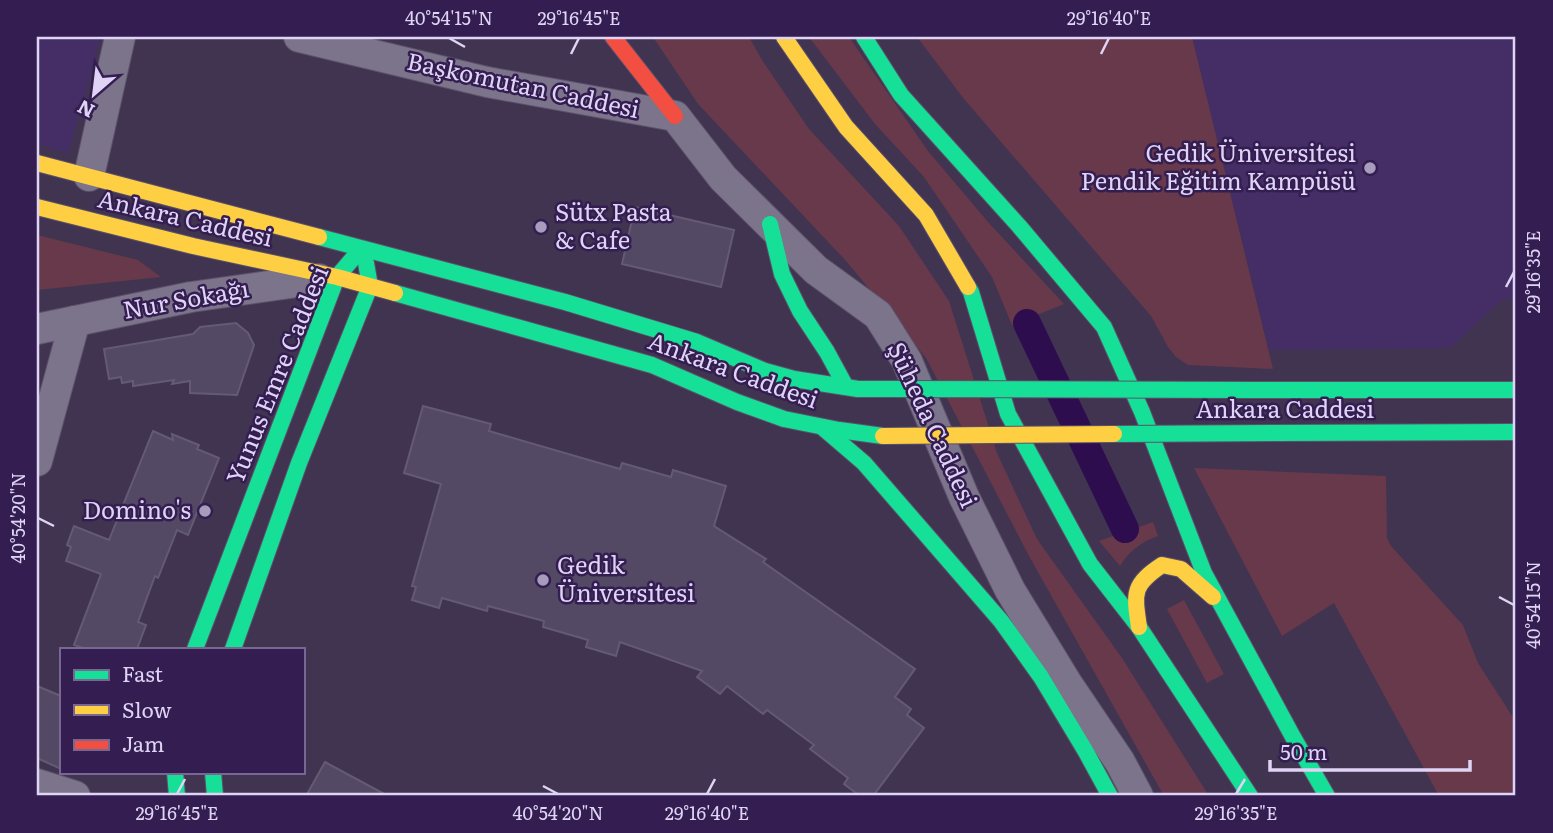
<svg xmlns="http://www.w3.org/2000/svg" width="1553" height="833" font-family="Literata,serif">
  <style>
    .built { fill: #452e65 }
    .green { fill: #67394b }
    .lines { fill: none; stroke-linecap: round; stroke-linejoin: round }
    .canal { stroke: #2e0d4f; stroke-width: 28 }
    .building { fill: #544964; stroke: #645a73; stroke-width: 2 }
    .street-casing { stroke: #5c516b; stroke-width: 32 }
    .fast-casing { stroke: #5c516b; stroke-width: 18 }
    .slow-casing { stroke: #5c516b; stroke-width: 18 }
    .jam-casing { stroke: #5c516b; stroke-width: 18 }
    .street { stroke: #7c748a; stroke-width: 30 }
    .fast { stroke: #16e098; stroke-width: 16 }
    .slow { stroke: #ffcf43; stroke-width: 16 }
    .jam { stroke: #f24e42; stroke-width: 16 }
    .fast-bridge-casing { stroke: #5c516b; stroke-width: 18; stroke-linecap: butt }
    .slow-bridge-casing { stroke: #5c516b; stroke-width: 18; stroke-linecap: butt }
    .fast-bridge { stroke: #16e098; stroke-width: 16 }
    .slow-bridge { stroke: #ffcf43; stroke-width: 16 }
    .ticks { fill: none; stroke: #dfd4f5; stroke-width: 2.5 }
    .poi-dot { fill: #a79cbc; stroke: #341e51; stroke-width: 2.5 }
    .labels { text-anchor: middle; stroke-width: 5; stroke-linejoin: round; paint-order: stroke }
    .street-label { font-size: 24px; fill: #dfd4f5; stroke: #341e51 }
    .poi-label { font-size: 24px; fill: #dfd4f5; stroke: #341e51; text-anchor: end }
    .neatline { fill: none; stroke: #dfd4f5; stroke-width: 2.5 }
    .ticks-label { font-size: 18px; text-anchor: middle; fill: #dfd4f5 }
  </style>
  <rect width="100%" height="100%" fill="#403451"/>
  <g class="built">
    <path d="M37 37H101L68 153 37 144Z"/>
    <path d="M1192 37H1516V299H1503L1450 348 1269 350Z"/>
  </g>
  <g class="green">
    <path d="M653 37H749L762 60 809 129 899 226 949 301 997 453 1037 539 1122 658 1209 796H1164L1029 556 926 358 847 262 698 104Z"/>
    <path d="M809 37H849L928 151 988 222 1064 304 1012 325 992 277 924 177 875 124Z"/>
    <path d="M917 37H1192L1273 369 1188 365 1176 357 1168 347 1151 316 964 99Z"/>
    <path d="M37 235 138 260 161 277 37 290Z"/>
    <path d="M1194 468 1386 476 1387 538 1391 546 1463 625 1478 663 1516 722V796H1439L1334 603 1282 636Z"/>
    <path d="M1153 522 1158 536C1141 542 1129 551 1120 566L1099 541Z"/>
    <path d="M1184 600 1224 674 1207 683 1167 609Z"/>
  </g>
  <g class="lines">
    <path class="canal" d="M1027 323 1125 529"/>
  </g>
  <g class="building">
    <path d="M635 207 734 230 721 287 622 264Z"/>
    <path d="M236 323 248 333 254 345 237 395 190 393V381L172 384 174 380 133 386V381L122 383 121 377 109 379 104 349 193 334 200 327Z"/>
    <path d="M423 406 491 424 489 431 620 469 622 463 671 477 673 470 726 486 714 526 766 559 763 562 915 669 895 697 911 709 907 715 924 728 873 796H860L844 784 848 778 810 749 814 745 767 710 763 714 727 686 720 694 697 677 702 671 620 642 616 656 586 647 588 640 543 627 544 621 488 606 487 611 442 598 439 608 412 600 416 587 412 586 441 484 404 473Z"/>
    <path d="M153 431 173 440 172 434 199 445 197 449 219 458 188 535 177 530 158 578 155 576 138 622 146 625 137 649H86L74 645 101 574 66 561 71 547 67 545 74 526 109 540Z"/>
    <path d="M37 686 61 696V769L37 758Z"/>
    <path d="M325 762 388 796H306Z"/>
  </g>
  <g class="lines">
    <g class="street-casing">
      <g id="street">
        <path d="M299 37 487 82 675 116 723 178 816 270 878 315 907 361 964 497 1010 590 1068 685 1120 762 1138 796"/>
        <path d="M89 176 120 37"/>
        <path d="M37 329 191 297 319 279"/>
        <path d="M37 461 75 321"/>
        <path d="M37 784 75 796"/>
      </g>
    </g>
    <g class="fast-casing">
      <g id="fast">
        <path d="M864 37 901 95 1019 226 1104 327 1142 412 1204 573 1293 737 1327 796"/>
        <path d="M770 224 782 274 800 311 827 352 846 387"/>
        <path d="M319 237 565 302 697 342 765 371 794 379 858 389H877"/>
        <path d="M968 287 971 292 1008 414 1090 564 1139 627 1250 796"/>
        <path d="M395 293 652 365 737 402 784 419 839 430 883 436"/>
        <path d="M1255 390H1516"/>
        <path d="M822 427 864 463 1001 621 1041 677 1086 752 1110 796"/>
        <path d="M1275 433 1516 432"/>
        <path d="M195 649 337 277 354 257"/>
        <path d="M233 649 299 463 370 286 366 263"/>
        <path d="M175 772 177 796"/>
        <path d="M213 772 215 796"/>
      </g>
    </g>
    <g class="slow-casing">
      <g id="slow">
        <path d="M784 37 846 127 926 215 968 287"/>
        <path d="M37 163 319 237"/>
        <path d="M37 207 193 246 337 277 395 293"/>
        <path d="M1139 627C1134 593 1132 585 1162 565L1181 569 1213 597"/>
      </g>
    </g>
    <g class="jam-casing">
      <path id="jam" d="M613 37 675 116"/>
    </g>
    <use href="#street" class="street"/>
    <use href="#fast" class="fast"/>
    <use href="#slow" class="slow"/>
    <use href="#jam" class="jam"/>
    <g class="fast-bridge-casing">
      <g id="fast-bridge">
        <path d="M877 389 1255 390"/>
        <path d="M1114 434 1275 433"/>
      </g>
    </g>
    <g class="slow-bridge-casing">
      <path id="slow-bridge" d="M883 436 1114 434"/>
    </g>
    <use href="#fast-bridge" class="fast-bridge"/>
    <use href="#slow-bridge" class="slow-bridge"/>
  </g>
  <path class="ticks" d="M449 38 465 47M571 54 579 38M1101 54 1109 38M1506 287 1514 272M38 518 54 526M1499 597 1514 605M543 786 558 794M177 794 185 779M707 794 715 779M1236 794 1245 779"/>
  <g class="poi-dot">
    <circle cx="1370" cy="168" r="7"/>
    <circle cx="541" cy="227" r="7"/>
    <circle cx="205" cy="511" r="7"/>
    <circle cx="543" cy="580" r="7"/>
  </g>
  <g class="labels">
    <g class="street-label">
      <text transform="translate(523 86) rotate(12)" y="8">Başkomutan Caddesi</text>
      <text transform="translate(185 219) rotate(13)" y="8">Ankara Caddesi</text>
      <text transform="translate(186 300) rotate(-10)" y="8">Nur Sokağı</text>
      <text transform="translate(733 371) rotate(20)" y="8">Ankara Caddesi</text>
      <text transform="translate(278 375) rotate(-68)" y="8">Yunus Emre Caddesi</text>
      <text x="1285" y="418">Ankara Caddesi</text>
      <text transform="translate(932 425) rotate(65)" y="8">Şüheda Caddesi</text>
    </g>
    <g class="poi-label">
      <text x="1356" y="162">Gedik Üniversitesi<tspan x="1356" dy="28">Pendik Eğitim Kampüsü</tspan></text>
      <text x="555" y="221" text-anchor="start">Sütx Pasta<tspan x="555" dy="28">&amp; Cafe</tspan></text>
      <text x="191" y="519">Domino's</text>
      <text x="557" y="574" text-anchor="start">Gedik<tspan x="557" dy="28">Üniversitesi</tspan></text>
    </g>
  </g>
  <rect width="1553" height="833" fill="none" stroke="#341e51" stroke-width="77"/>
  <rect x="60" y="648" width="245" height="126" fill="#341e51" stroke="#786793" stroke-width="2"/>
  <rect x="74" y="670" width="35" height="10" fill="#16e098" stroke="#786793" stroke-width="2"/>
  <text x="122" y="682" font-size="21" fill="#dfd4f5">Fast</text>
  <rect x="74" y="705" width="35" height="10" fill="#ffcf43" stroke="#786793" stroke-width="2"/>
  <text x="122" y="718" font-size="21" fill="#dfd4f5">Slow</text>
  <rect x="74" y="740" width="35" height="10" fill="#f24e42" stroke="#786793" stroke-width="2"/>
  <text x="122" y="752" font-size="21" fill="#dfd4f5">Jam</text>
  <g transform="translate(94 94) rotate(208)" stroke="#341e51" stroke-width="5" paint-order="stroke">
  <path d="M0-5L12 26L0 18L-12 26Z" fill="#dfd4f5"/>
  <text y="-10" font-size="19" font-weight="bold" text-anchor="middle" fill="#dfd4f5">N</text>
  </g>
  <path d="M1270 760v10h200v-10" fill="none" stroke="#dfd4f5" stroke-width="3.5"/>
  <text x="1280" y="760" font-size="21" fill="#dfd4f5" stroke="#341e51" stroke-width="5" paint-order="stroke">50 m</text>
  <rect x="38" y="38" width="1476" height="756" class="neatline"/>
  <g class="ticks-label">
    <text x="449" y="25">40°54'15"N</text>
    <text x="579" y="25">29°16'45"E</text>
    <text x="1109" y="25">29°16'40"E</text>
    <text transform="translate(1534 272) rotate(-90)" y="6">29°16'35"E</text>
    <text transform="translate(19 518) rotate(-90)" y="6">40°54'20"N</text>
    <text transform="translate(1534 605) rotate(-90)" y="6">40°54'15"N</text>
    <text x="177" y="820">29°16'45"E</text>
    <text x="558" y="820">40°54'20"N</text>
    <text x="707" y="820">29°16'40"E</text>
    <text x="1236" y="820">29°16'35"E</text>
  </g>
</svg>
